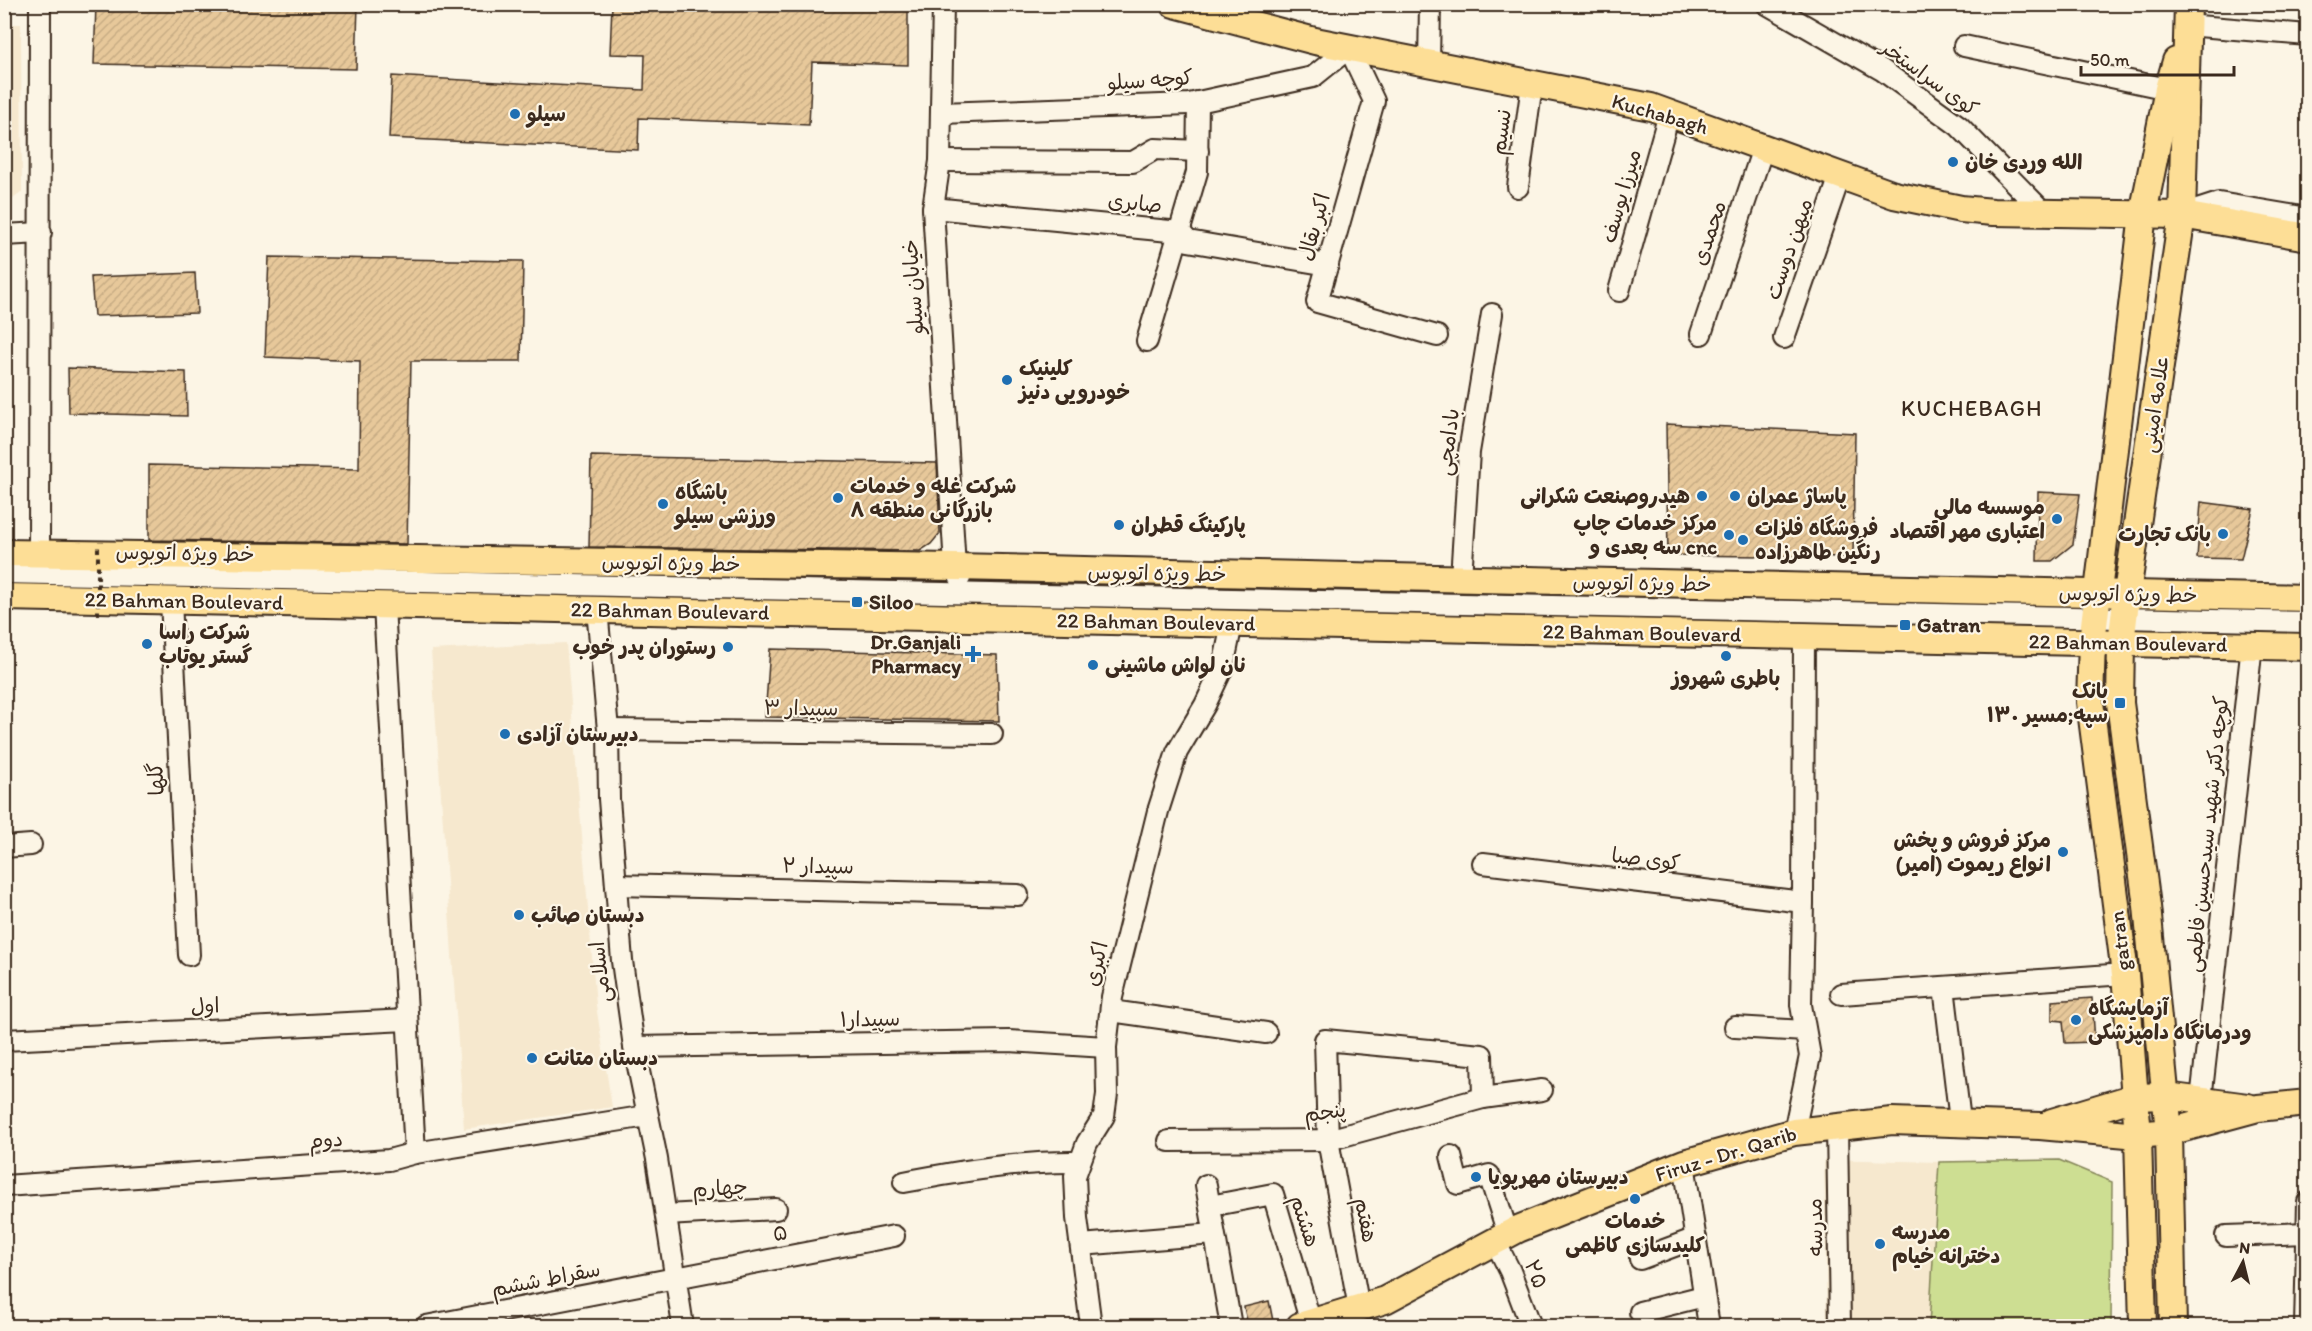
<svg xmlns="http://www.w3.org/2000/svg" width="2312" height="1331" font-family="Itim,'Playpen Sans Arabic',sans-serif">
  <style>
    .built { fill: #f6e8ce }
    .green { fill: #cdde92; stroke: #848458; stroke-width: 1.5 }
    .building { fill: url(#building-hatch); stroke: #3b2a1e; stroke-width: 1.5 }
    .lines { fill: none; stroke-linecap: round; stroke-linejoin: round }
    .minor-casing { stroke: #3b2a1e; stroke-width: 24 }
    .major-casing { stroke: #3b2a1e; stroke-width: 30 }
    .minor { stroke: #fcf5e5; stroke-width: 20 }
    .major { stroke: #fdde96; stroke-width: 26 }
    .path-bridge { stroke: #3b2a1e; stroke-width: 4; stroke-dasharray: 4.5 4.5; stroke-linecap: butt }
    .poi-dot { fill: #1f6fb2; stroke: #fcf5e5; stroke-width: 2 }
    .labels { text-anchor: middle; stroke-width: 4.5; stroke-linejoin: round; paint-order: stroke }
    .street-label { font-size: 21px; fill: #3b2a1e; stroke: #fcf5e5 }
    .poi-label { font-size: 21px; font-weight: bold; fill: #3b2a1e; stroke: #fcf5e5; text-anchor: start }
    .neighbourhood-label { font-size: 22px; letter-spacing: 1.5px; fill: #3b2a1e; stroke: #fcf5e5 }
  </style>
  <defs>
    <pattern id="building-hatch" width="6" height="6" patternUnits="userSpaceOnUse" patternTransform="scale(1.5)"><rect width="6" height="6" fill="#e7c89a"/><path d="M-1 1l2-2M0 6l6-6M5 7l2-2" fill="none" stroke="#c7ac84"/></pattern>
  </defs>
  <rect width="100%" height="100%" fill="#fcf5e5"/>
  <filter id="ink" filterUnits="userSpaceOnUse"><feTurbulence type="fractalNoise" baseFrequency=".0167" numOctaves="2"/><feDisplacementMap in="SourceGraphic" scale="12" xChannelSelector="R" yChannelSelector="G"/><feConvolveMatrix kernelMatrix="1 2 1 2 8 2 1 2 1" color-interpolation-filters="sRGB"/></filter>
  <g filter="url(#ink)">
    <g class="built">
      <path d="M5 24H21L22 192 5 205Z"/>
      <path d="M566 643 596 1005 612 1107 464 1129 431 650Z"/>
      <path d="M1824 1159 1939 1162 1929 1326H1827Z"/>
    </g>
    <path class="green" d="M2059 1160 2112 1182 2111 1326H1929L1939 1162Z"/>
    <g class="building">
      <path d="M96 4H358L356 69 94 64Z"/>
      <path d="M612 4H908V65L812 62 809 125 639 118 638 150 389 138 392 76 644 90 645 55 610 54Z"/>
      <path d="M269 257 523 261 521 361H411L407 544 149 540V465L359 469 360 361 265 357Z"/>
      <path d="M195 273 197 313 94 316 91 277Z"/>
      <path d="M68 368 186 372 187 416 69 413Z"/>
      <path d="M1666 424 1855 433 1853 557 1668 555Z"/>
      <path d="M591 456 937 463 940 533 931 544 920 551 589 547Z"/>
      <path d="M2038 492 2080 494 2073 544 2052 561H2037Z"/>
      <path d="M2201 502 2253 509 2241 559 2197 558Z"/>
      <path d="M770 649 997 655 999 721 765 717Z"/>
      <path d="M2092 998 2095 1042 2065 1043 2063 1021 2052 1020V1001Z"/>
      <path d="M1269 1301 1274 1326H1248L1244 1307Z"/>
    </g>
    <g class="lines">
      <g class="minor-casing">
        <g id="minor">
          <path d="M943 4 940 161 933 208 955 567 960 578"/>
          <path d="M1767 4 1882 70 1959 126 2046 215"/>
          <path d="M2186 25 2308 35"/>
          <path d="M1964 46 2168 89"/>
          <path d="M1429 64 1430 4"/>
          <path d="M941 113 1189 104 1313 77 1349 48 1374 101 1317 302 1437 336"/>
          <path d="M940 161 1133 162 1155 149 1198 151"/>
          <path d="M1518 187 1532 84"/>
          <path d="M933 208 1180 232 1188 241 1328 265"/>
          <path d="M2182 215 2219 203 2308 218"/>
          <path d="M4 235 41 233"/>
          <path d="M1619 291 1669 114"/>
          <path d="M1701 334 1763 148"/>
          <path d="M1784 338 1840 176"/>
          <path d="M1147 341 1197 172 1198 102"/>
          <path d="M39 554 40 4"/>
          <path d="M4 573 2308 622"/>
          <path d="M1461 578 1469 452 1492 314"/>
          <path d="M171 601 189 955"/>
          <path d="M384 606 415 1153"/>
          <path d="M597 609 608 730 609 799 622 961 634 1047 657 1159 683 1326"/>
          <path d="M608 730 992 734"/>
          <path d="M4 847 31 845"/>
          <path d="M1483 863 1803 902 1801 1005 1810 1056 1794 1132"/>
          <path d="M616 885 1018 895"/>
          <path d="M1803 902 1804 636"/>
          <path d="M1944 987 1960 1121"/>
          <path d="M1841 994 2125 974"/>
          <path d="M1111 1011 1266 1033"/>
          <path d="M1735 1027 1805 1031"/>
          <path d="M4 1040 407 1020"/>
          <path d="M634 1047 1009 1041 1106 1047"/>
          <path d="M2201 1100 2252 645"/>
          <path d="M1837 1126 1840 1326"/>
          <path d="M1169 1141 1328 1140 1483 1098 1542 1090"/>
          <path d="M1451 1156 1458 1184 1489 1175 1508 1234"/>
          <path d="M1684 1163 1709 1326"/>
          <path d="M904 1182C962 1171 1020 1161 1079 1162"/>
          <path d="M1206 1185 1231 1326"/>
          <path d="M4 1186 389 1160 415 1153 647 1116"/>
          <path d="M1210 1206 1273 1194 1311 1323"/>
          <path d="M666 1215 776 1209"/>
          <path d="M2226 1236 2308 1233"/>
          <path d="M1495 1241 1510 1271 1531 1326"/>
          <path d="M1081 1245 1214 1234"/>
          <path d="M1640 1259 1696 1238"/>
          <path d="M1359 1308 1328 1140 1325 1040 1482 1055 1483 1098"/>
          <path d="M1640 1312 1704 1296"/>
          <path d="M426 1326 894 1236"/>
          <path d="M1091 1326 1077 1218 1075 1176 1087 1143 1104 1116 1107 1094 1106 1047 1112 997 1158 811 1177 752 1205 705 1223 667 1232 624"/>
          <path d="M2305 1326 2308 1202"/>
        </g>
      </g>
      <g class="major-casing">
        <g id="major">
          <path d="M1174 4 1315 41 1651 107 1894 195 1961 209 1993 212 2182 215 2308 237"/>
          <path d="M4 553 955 567 2308 598"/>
          <path d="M4 597 2308 647"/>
          <path d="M2052 1122 2135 1097 2166 1096 2248 1107"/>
          <path d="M1300 1326 1385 1300 1518 1229 1684 1163 1794 1132 1892 1121 2040 1126 2138 1135 2169 1132 2258 1108 2308 1103"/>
          <path d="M2143 1326 2138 1135 2125 974 2090 702 2092 642 2143 214 2168 89 2176 61"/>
          <path d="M2173 1326 2169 1132 2147 906 2120 703 2121 643 2127 593 2182 215 2188 4"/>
        </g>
      </g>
      <use href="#minor" class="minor"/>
      <use href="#major" class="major"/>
      <path class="path-bridge" d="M98 615V544"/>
    </g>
  </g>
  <g class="poi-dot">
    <circle cx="515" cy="114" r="6"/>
    <circle cx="1953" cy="162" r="6"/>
    <circle cx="1007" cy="380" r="6"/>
    <circle cx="1702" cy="496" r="6"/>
    <circle cx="1735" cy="496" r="6"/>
    <circle cx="838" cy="498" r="6"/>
    <circle cx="663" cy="504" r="6"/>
    <circle cx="2057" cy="519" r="6"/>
    <circle cx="1119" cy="525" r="6"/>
    <circle cx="2223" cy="534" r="6"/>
    <circle cx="1729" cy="535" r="6"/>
    <circle cx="1743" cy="540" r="6"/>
    <rect x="851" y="596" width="12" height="12" rx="3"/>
    <rect x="1899" y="619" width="12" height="12" rx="3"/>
    <circle cx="147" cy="644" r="6"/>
    <circle cx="728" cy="647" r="6"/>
    <path d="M970 645h6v6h6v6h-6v6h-6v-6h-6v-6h6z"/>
    <circle cx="1726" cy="656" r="6"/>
    <circle cx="1093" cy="665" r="6"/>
    <rect x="2114" y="697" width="12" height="12" rx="3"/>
    <circle cx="505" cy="734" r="6"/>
    <circle cx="2063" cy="852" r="6"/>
    <circle cx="519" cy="915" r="6"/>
    <circle cx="2076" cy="1020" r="6"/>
    <circle cx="532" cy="1058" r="6"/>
    <circle cx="1476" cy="1177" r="6"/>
    <circle cx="1635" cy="1199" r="6"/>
    <circle cx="1880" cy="1244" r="6"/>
  </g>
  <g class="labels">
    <g class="street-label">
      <text transform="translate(1930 78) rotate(36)" y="7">کوی سراستخر</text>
      <text transform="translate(1150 80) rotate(-4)" y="7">کوچه سیلو</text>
      <text transform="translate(1660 114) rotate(16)" y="7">Kuchabagh</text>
      <text transform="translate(1501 132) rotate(-82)" y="7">نسیم</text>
      <text transform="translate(1621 196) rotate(-74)" y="7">میرزا یوسف</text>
      <text transform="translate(1135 203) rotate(6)" y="7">صابری</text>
      <text transform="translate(1314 227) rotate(-74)" y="7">اکبر بقال</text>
      <text transform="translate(1709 233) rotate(-71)" y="7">محمدی</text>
      <text transform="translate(1789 249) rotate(-71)" y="7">میهن دوست</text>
      <text transform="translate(913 287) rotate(-94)" y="7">خیابان سیلو</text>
      <text transform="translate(2155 404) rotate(-82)" y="7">علامه امینی</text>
      <text transform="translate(1448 442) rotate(-83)" y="7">بادامچی</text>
      <text transform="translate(185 553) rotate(1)" y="7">خط ویژه اتوبوس</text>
      <text transform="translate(671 563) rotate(1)" y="7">خط ویژه اتوبوس</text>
      <text transform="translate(1157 573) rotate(1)" y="7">خط ویژه اتوبوس</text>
      <text transform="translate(1642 583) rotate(1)" y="7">خط ویژه اتوبوس</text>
      <text transform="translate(2128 594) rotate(1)" y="7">خط ویژه اتوبوس</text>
      <text transform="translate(184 601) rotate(1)" y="7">22 Bahman Boulevard</text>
      <text transform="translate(670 611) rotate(1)" y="7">22 Bahman Boulevard</text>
      <text transform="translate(1156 622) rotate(1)" y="7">22 Bahman Boulevard</text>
      <text transform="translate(1642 633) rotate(1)" y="7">22 Bahman Boulevard</text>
      <text transform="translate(2128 643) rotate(1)" y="7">22 Bahman Boulevard</text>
      <text transform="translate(801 708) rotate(1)" y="7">سپیدار ۳</text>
      <text transform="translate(156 779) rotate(-93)" y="7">گلها</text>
      <text transform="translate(2207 834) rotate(-84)" y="7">کوچه دکتر شهید سیدحسین فاطمی</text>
      <text transform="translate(1646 859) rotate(7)" y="7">کوی صبا</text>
      <text transform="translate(818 866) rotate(1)" y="7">سپیدار ۲</text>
      <text transform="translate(2120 941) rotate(-97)" y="7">gatran</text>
      <text transform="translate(1096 964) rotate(-77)" y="7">اکبری</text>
      <text transform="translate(600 972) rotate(-96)" y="7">اسلامی</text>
      <text transform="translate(205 1006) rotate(-3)" y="7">اول</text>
      <text transform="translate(870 1019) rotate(-1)" y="7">سپیدار۱</text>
      <text transform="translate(1325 1112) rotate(-8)" y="7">پنجم</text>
      <text transform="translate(326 1140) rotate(-4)" y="7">دوم</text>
      <text transform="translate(1726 1154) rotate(-17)" y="7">Firuz - Dr. Qarib</text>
      <text transform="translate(720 1188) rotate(-3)" y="7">چهارم</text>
      <text transform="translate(1366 1220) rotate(79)" y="7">هفتم</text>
      <text transform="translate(1305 1221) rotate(72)" y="7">هشتم</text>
      <text transform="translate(1815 1227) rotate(-91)" y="7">مدرسه</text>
      <text transform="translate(780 1233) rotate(-11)" y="7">۵</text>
      <text transform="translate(1536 1274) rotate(68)" y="7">۲۵</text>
      <text transform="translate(546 1279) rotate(-11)" y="7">سقراط ششم</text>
    </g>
    <g class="poi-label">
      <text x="527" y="121">سیلو</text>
      <text x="1965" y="169">الله وردی خان</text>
      <text x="1019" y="375">کلینیک<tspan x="1019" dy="24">خودرویی دنیز</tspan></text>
      <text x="850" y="493">شرکت غله و خدمات<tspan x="850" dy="24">بازرگانی منطقه ۸</tspan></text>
      <text x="675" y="499">باشگاه<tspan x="675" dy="24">ورزشی سیلو</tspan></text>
      <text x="1690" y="503" text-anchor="end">هیدروصنعت شکرانی</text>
      <text x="1747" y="503">پاساژ عمران</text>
      <text x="2045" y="514" text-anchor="end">موسسه مالی<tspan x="2045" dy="24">اعتباری مهر اقتصاد</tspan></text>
      <text x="1717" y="530" text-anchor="end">مرکز خدمات چاپ<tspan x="1717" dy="24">سه بعدی و cnc</tspan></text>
      <text x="1131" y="532">پارکینگ قطران</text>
      <text x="1755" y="535">فروشگاه فلزات<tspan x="1755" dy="24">رنگین طاهرزاده</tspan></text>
      <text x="2211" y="541" text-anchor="end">بانک تجارت</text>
      <text x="869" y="609">Siloo</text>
      <text x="1917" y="632">Gatran</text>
      <text x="159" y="639">شرکت راسا<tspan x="159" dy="24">گستر یوتاب</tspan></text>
      <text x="961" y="649" text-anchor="end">Dr.Ganjali<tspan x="961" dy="24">Pharmacy</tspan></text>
      <text x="716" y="654" text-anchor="end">رستوران پدر خوب</text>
      <text x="1105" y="672">نان لواش ماشینی</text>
      <text x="1726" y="685" text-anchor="middle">باطری شهروز</text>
      <text x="2108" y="698" text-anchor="end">بانک<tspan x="2108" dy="24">سپه;مسیر ۱۳۰</tspan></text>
      <text x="517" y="741">دبیرستان آزادی</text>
      <text x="2051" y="847" text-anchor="end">مرکز فروش و پخش<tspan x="2051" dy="24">انواع ریموت (امیر)</tspan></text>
      <text x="531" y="922">دبستان صائب</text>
      <text x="2088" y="1015">آزمایشگاه<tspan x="2088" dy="24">ودرمانگاه دامپزشکی</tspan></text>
      <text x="544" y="1065">دبستان متانت</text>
      <text x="1488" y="1184">دبیرستان مهرپویا</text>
      <text x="1635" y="1228" text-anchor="middle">خدمات<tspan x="1635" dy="24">کلیدسازی کاظمی</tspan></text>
      <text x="1892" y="1239">مدرسه<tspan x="1892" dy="24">دخترانه خیام</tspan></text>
    </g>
    <g class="neighbourhood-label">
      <text x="1972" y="416">KUCHEBAGH</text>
    </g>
  </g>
  <rect width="2312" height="1331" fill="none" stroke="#fcf5e5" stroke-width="24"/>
  <rect x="12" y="12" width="2288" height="1307" fill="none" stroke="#3b2a1e" stroke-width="2" filter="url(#ink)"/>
  <g transform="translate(2243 1262) rotate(7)" stroke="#fcf5e5" stroke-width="4.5" paint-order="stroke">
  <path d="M0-4.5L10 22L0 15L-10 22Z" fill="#3b2a1e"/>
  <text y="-9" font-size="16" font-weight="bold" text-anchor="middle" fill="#3b2a1e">N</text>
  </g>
  <path d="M2081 66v9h153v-9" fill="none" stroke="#3b2a1e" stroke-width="3"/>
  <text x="2090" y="66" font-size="18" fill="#3b2a1e" stroke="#fcf5e5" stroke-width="4.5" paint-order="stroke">50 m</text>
</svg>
